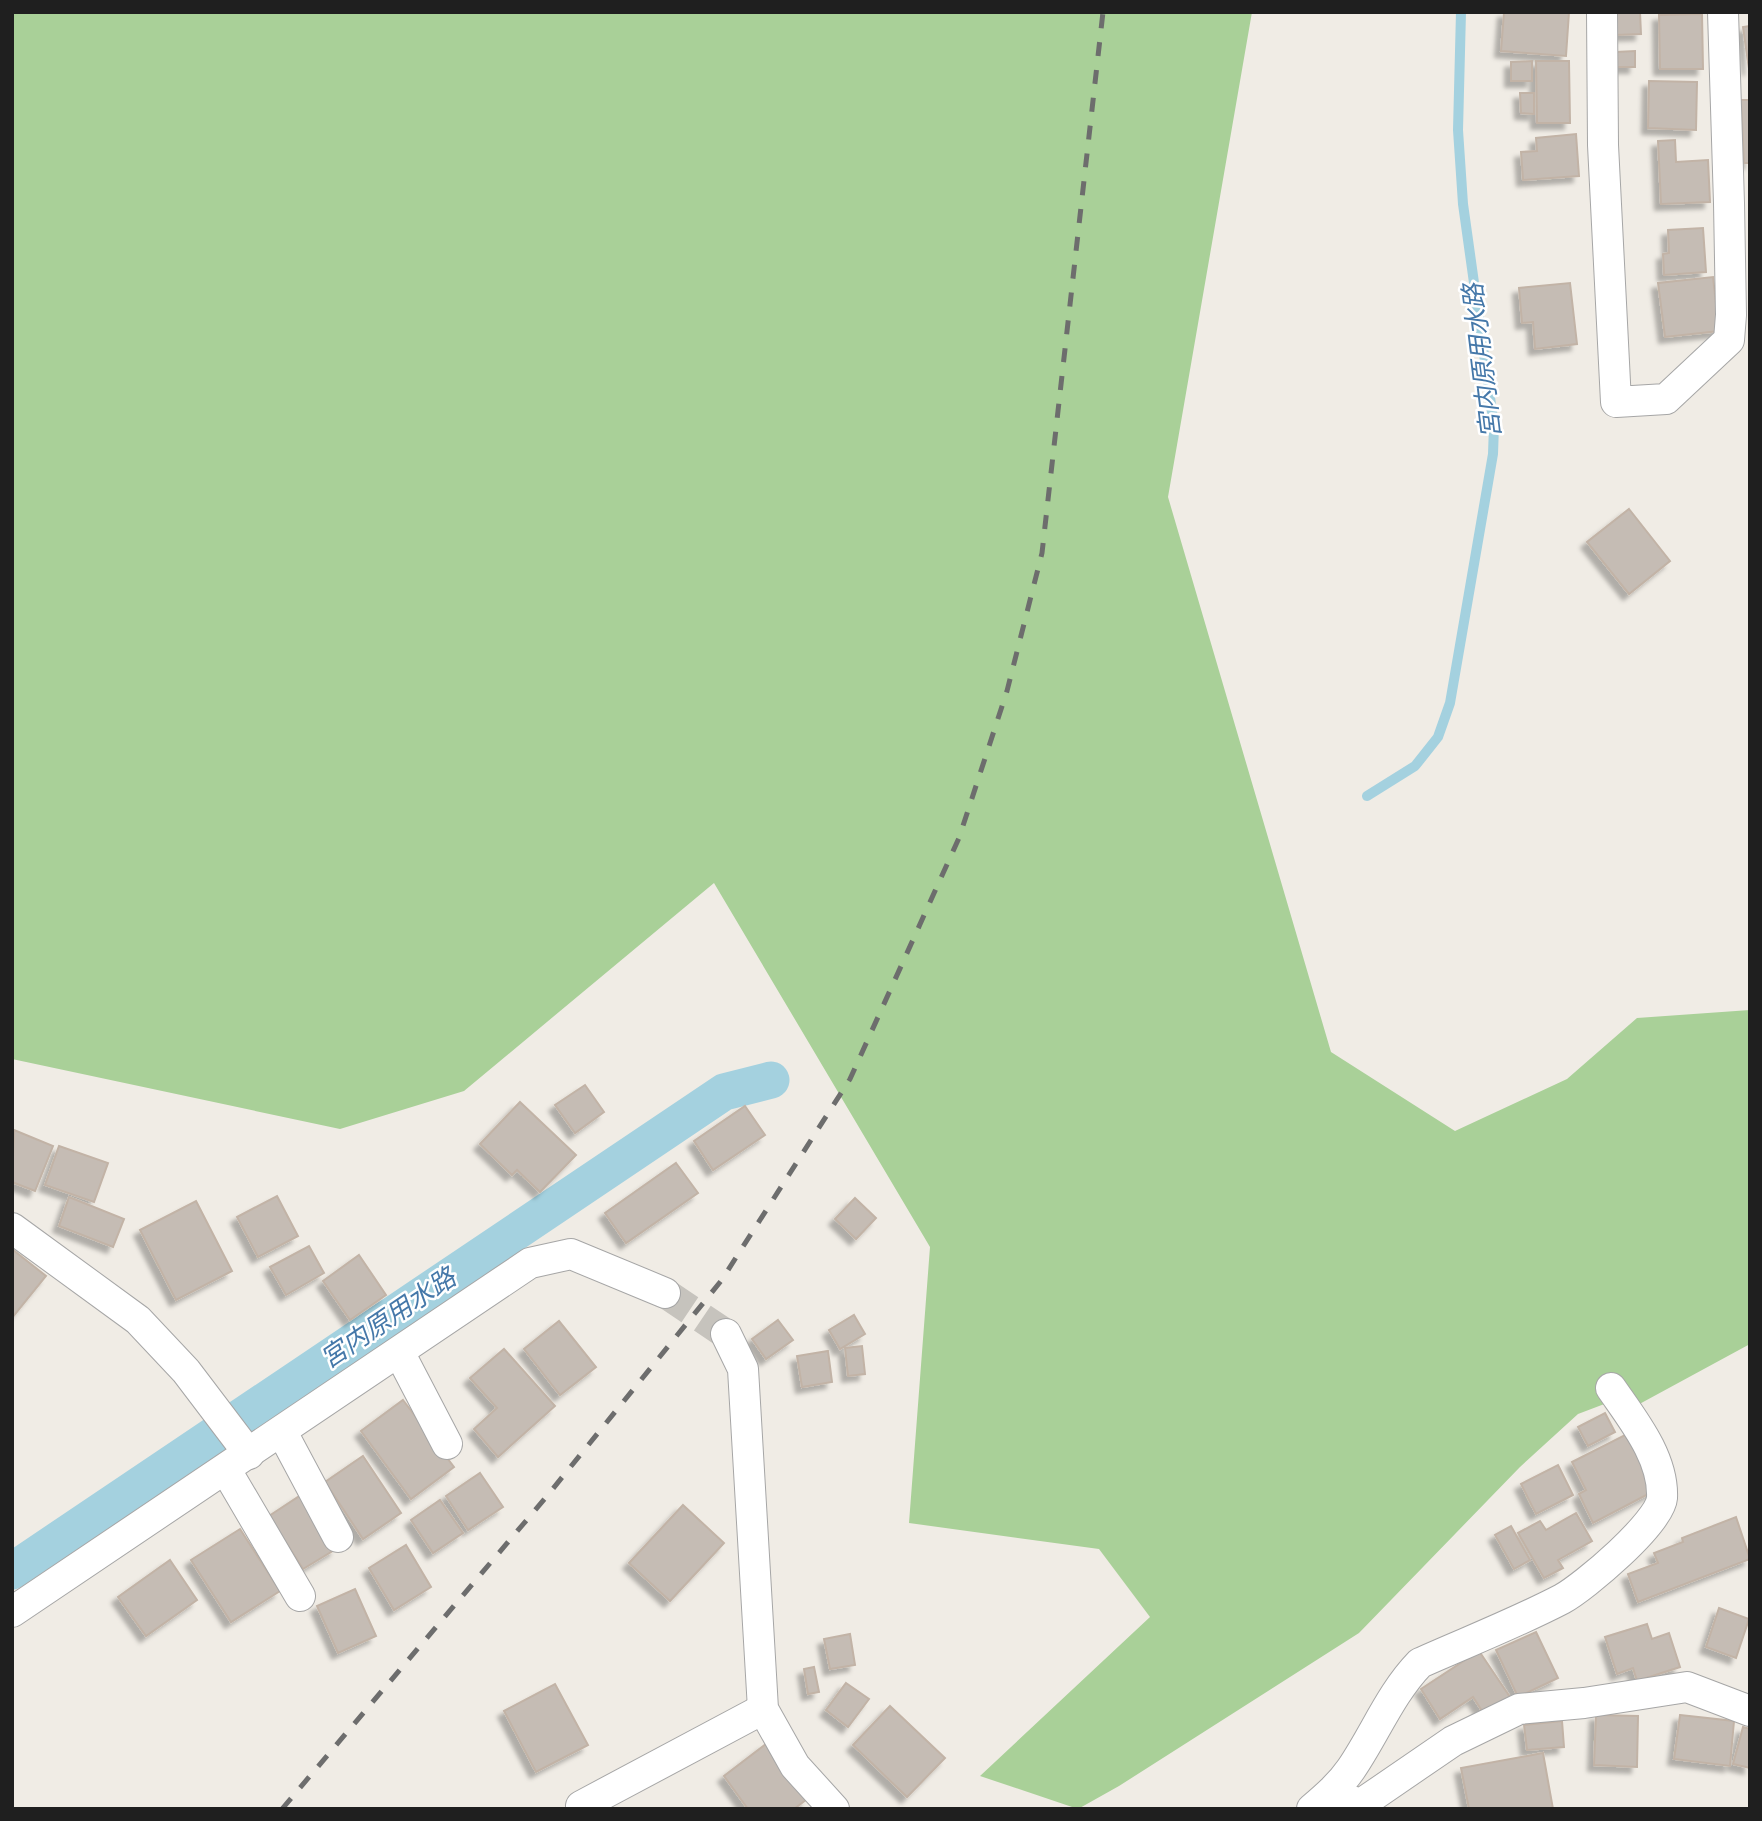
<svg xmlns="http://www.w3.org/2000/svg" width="1762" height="1821" font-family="Overpass,'Noto Sans JP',sans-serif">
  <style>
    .forest { fill: #a9d098 }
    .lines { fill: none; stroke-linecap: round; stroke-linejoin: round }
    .stream { stroke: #a4d1df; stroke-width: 10 }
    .canal { stroke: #a4d1df; stroke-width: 37 }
    .building { fill: #c5bcb4; stroke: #c2b3a6; stroke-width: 2; filter: url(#shadow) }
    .street-tunnel { stroke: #c6c3bd; stroke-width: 30; stroke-dasharray: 30 15; stroke-linecap: butt }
    .street-casing { stroke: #a6a6a6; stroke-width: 32 }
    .street { stroke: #fff; stroke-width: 30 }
    .rail { stroke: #6d6d6d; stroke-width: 5; stroke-dasharray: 14 14; stroke-linecap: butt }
    .labels { text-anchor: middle; stroke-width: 5; stroke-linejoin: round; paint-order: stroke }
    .water-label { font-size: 26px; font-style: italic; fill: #4578a9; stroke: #fff }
  </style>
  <defs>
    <filter id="shadow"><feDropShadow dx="-6" dy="6" stdDeviation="2" flood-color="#0004"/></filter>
  </defs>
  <rect width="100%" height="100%" fill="#f0ece5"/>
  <path class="forest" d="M12 12H1252L1168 497 1331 1052 1455 1131 1567 1079 1637 1018 1750 1010V1344L1621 1414 1607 1403 1578 1414 1520 1467 1359 1633 1119 1786 1078 1809 980 1776 1150 1617 1099 1549 909 1523 930 1247 714 883 464 1091 340 1129 12 1059Z"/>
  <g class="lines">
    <path class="stream" d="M1367 796 1415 766 1438 737 1450 703 1493 454 1494 426 1463 204 1458 130 1461 12"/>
    <path class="canal" d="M12 1571 724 1092 771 1080"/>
  </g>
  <g class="building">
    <path d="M1504 12H1569L1566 56 1501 51Z"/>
    <path d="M1614 12H1640L1641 34 1615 35Z"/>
    <path d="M1702 14 1703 69H1660L1659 15Z"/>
    <path d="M1750 26V69H1749L1743 27Z"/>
    <path d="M1635 51V67H1616V52Z"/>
    <path d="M1532 61V81H1511V62Z"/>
    <path d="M1536 61H1569L1570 123H1537Z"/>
    <path d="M1649 81 1697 82 1696 130 1648 128Z"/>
    <path d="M1520 93H1534V114L1521 113Z"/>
    <path d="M1741 100H1750V163H1744Z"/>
    <path d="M1576 134 1579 176 1523 180 1521 152 1537 151 1536 138Z"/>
    <path d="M1675 140 1676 162 1708 160 1710 202 1661 204 1658 141Z"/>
    <path d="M1703 228 1706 272 1664 275 1663 254 1669 253 1668 230Z"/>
    <path d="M1713 277 1719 331 1665 337 1658 283Z"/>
    <path d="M1570 283 1577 344 1535 349 1533 322 1522 323 1519 288Z"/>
    <path d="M1629 509 1670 561 1629 594 1587 542Z"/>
    <path d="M585 1085 604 1112 575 1133 555 1105Z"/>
    <path d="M520 1102 576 1155 540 1192 517 1170 512 1175 480 1144Z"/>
    <path d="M745 1106 765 1135 713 1170 694 1141Z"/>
    <path d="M14 1130 53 1146 35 1191 12 1182Z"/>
    <path d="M59 1146 108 1163 94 1202 45 1185Z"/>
    <path d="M676 1163 698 1193 626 1243 605 1213Z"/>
    <path d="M277 1196 298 1236 258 1257 237 1217Z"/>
    <path d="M69 1197 124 1219 113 1247 59 1226Z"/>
    <path d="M855 1198 876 1218 856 1239 835 1219Z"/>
    <path d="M196 1201 232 1271 176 1300 140 1230Z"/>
    <path d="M309 1246 324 1273 286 1295 270 1267Z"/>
    <path d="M12 1249 46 1276 12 1318Z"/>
    <path d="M359 1255 386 1295 350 1320 323 1281Z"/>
    <path d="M854 1315 865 1334 840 1349 829 1330Z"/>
    <path d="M778 1320 793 1340 766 1359 752 1339Z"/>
    <path d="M559 1321 596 1367 560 1395 524 1349Z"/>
    <path d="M862 1346 865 1374 848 1376 845 1348Z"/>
    <path d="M504 1349 555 1406 498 1457 474 1429 497 1408 470 1378Z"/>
    <path d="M828 1351 832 1382 802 1387 797 1356Z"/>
    <path d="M403 1400 454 1467 411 1499 361 1431Z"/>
    <path d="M1605 1413 1615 1432 1588 1446 1578 1427Z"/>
    <path d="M1627 1434 1656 1490 1593 1523 1579 1494 1586 1490 1572 1462Z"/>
    <path d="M363 1456 401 1513 363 1539 325 1482Z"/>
    <path d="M1558 1465 1573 1495 1536 1514 1521 1484Z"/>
    <path d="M480 1473 503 1507 468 1530 446 1496Z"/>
    <path d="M301 1495 336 1549 303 1569 269 1516Z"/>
    <path d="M440 1500 463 1533 433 1553 411 1520Z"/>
    <path d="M683 1505 724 1543 670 1601 629 1563Z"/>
    <path d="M1576 1513 1592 1541 1558 1560 1563 1568 1544 1578 1518 1533 1540 1521 1546 1530Z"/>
    <path d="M1736 1517 1750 1559 1638 1602 1628 1574 1658 1563 1654 1553 1683 1542 1682 1538Z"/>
    <path d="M1511 1526 1530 1560 1514 1569 1495 1535Z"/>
    <path d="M240 1529 280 1591 231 1622 191 1560Z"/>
    <path d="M406 1545 431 1587 394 1610 369 1568Z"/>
    <path d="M170 1560 197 1600 146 1636 118 1597Z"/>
    <path d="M355 1589 376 1636 338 1653 317 1606Z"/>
    <path d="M1719 1608 1749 1619 1736 1658 1706 1647Z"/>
    <path d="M1647 1624 1652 1639 1669 1633 1680 1667 1637 1681 1633 1668 1617 1674 1605 1637Z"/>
    <path d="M1536 1632 1558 1678 1518 1697 1496 1650Z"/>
    <path d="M850 1634 855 1665 830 1669 824 1639Z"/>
    <path d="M1479 1651 1510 1697 1484 1714 1473 1697 1440 1719 1421 1689Z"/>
    <path d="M814 1667 819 1692 808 1694 804 1669Z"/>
    <path d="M846 1683 869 1699 848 1727 826 1710Z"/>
    <path d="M555 1684 588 1745 536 1772 504 1711Z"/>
    <path d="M890 1706 945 1758 907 1797 853 1745Z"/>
    <path d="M1596 1715 1638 1716 1637 1767 1594 1765Z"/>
    <path d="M1680 1715 1734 1721 1730 1766 1674 1759Z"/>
    <path d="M1562 1721 1564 1747 1527 1750 1524 1725Z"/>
    <path d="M1743 1727 1750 1729V1768L1733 1764Z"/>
    <path d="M766 1744 807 1799 794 1809H748L724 1776Z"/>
    <path d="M1543 1753 1553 1809H1469L1461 1768Z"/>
  </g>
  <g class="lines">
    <path class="street-tunnel" d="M665 1293 726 1334"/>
    <g class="street-casing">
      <g id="street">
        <path d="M1602 12 1603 145 1616 402 1666 399 1729 340 1731 315 1729 203 1723 12"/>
        <path d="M12 1228 138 1320 186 1371 249 1454"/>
        <path d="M726 1334 743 1369 763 1709 795 1766 834 1809"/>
        <path d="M399 1352 447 1444"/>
        <path d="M282 1432 338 1537"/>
        <path d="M226 1470 300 1596"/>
        <path d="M12 1612 530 1263 571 1254 665 1293"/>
        <path d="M1330 1794 1361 1804 1453 1741 1519 1709 1584 1703 1687 1687 1750 1711"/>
        <path d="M581 1806 763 1709"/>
        <path d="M1312 1809C1326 1797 1340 1785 1351 1769 1375 1734 1390 1694 1420 1663 1467 1642 1516 1623 1562 1599 1584 1587 1660 1523 1662 1498 1664 1458 1633 1420 1611 1388"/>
      </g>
    </g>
    <use href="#street" class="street"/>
    <path class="rail" d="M282 1809 547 1496 721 1281 850 1079 959 838 1007 691 1042 553 1103 12"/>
  </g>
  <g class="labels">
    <g class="water-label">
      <text transform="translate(1482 361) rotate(-97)" y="9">宮内原用水路</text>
      <text transform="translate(388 1318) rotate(-34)" y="9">宮内原用水路</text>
    </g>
  </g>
  <rect width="1762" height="1821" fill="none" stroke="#1f1f1f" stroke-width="28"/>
</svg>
